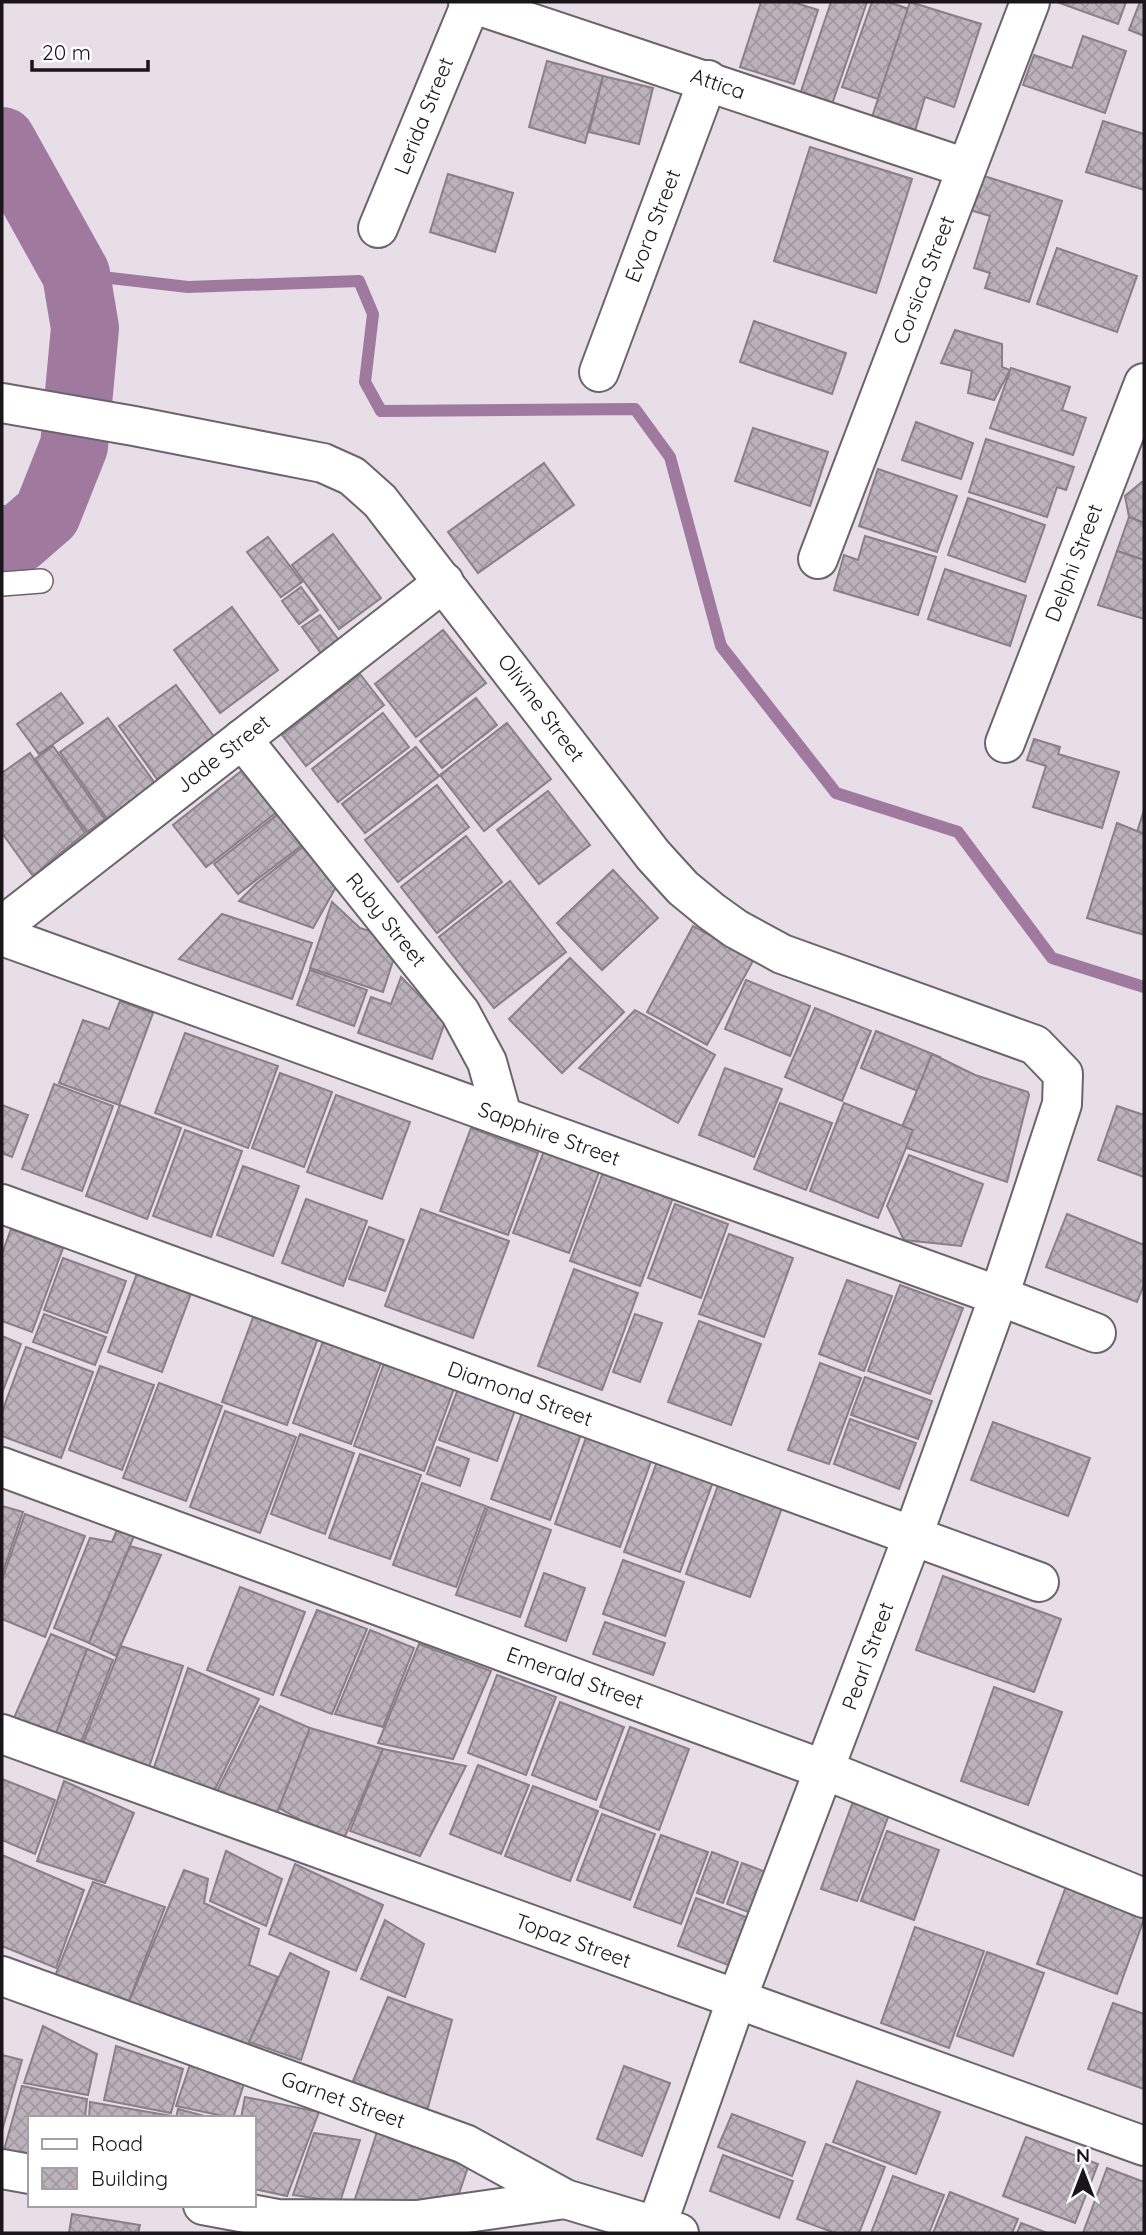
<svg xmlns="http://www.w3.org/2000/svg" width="1146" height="2235" font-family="Quicksand,sans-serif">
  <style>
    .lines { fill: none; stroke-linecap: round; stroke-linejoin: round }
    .stream { stroke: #9f799e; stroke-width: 12 }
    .river { stroke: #9f799e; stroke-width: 68 }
    .building { fill: url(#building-cross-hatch); stroke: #897f88; stroke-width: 2 }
    .service-casing { stroke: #6c636c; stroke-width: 26 }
    .minor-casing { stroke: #6c636c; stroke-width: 42 }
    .service { stroke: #fff; stroke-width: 23 }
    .minor { stroke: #fff; stroke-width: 38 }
    .labels { text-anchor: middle; stroke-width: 5; stroke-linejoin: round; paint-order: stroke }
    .street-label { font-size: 21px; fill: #191519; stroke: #fff }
  </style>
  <defs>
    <pattern id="building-cross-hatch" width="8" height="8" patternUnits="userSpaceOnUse" patternTransform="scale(1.75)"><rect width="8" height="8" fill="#bcb2bc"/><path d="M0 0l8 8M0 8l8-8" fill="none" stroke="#a198a1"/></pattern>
  </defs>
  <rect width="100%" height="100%" fill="#e8dee8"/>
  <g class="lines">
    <path class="stream" d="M76 274 188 287 359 281 373 314 365 382 381 411 635 409 670 457 721 646 836 793 958 832 1052 958 1144 987"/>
    <path class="river" d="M2 141 76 274 85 328 74 446 47 514 17 540 2 539"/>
  </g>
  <g class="building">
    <path d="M761 2H793L818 10 794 84 740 67Z"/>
    <path d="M831 2H867L830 110 798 100Z"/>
    <path d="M872 2H888L909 9 878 99 842 87Z"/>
    <path d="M910 2 981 24 954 107 925 97 915 131 872 117Z"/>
    <path d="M1057 2H1126L1118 24Z"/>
    <path d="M1140 2H1144V36L1129 30Z"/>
    <path d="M1083 36 1126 51 1105 113 1023 85 1034 55 1072 68Z"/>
    <path d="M547 61 603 76 585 143 529 127Z"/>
    <path d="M603 76 653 88 639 144 589 132Z"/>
    <path d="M1103 121 1144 134V190L1086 172Z"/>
    <path d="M810 147 912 179 876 293 774 261Z"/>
    <path d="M448 174 513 193 495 252 430 232Z"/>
    <path d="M981 175 1062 201 1029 302 985 288 990 273 974 268 990 216 970 210Z"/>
    <path d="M1057 248 1137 276 1117 332 1037 304Z"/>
    <path d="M754 321 846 353 832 394 740 362Z"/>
    <path d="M955 330 1002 344V367L1010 370 994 400 968 393 972 371 941 363Z"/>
    <path d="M1011 368 1070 387 1062 410 1086 418 1073 455 990 428Z"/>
    <path d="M916 422 973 443 961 479 902 460Z"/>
    <path d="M753 428 828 452 810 506 735 481Z"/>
    <path d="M986 439 1074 467 1066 490 1057 487 1047 517 969 492Z"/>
    <path d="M544 463 574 505 478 573 448 532Z"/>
    <path d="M878 469 957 496 937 552 859 526Z"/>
    <path d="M1142 482 1144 483V523L1129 517 1125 496Z"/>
    <path d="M968 498 1045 525 1025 582 948 555Z"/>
    <path d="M1129 517 1144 523V560L1117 551Z"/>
    <path d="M333 534 381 598 339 629 292 565Z"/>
    <path d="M865 536 936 557 918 615 834 590 844 555 858 560Z"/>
    <path d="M268 537 302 582 281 597 247 552Z"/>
    <path d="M1117 551 1144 560V619L1098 605Z"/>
    <path d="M945 569 1026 596 1010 646 928 619Z"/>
    <path d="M301 587 318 610 299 624 282 601Z"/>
    <path d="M232 607 278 670 220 713 174 650Z"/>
    <path d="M320 615 341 643 323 656 302 627Z"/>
    <path d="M443 630 486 683 416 737 375 684Z"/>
    <path d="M360 674 384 705 306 766 282 735Z"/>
    <path d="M176 685 215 738 157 779 119 726Z"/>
    <path d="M61 693 83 723 39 754 17 724Z"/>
    <path d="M476 698 497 725 442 768 420 741Z"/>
    <path d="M383 713 409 747 338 802 312 769Z"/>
    <path d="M108 718 157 786 108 820 60 752Z"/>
    <path d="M507 723 551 779 484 831 440 775Z"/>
    <path d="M1034 739 1060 747 1058 754 1119 772 1102 828 1033 807 1046 766 1027 760Z"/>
    <path d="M53 746 105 819 87 832 35 759Z"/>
    <path d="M416 747 439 776 365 833 342 804Z"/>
    <path d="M30 753 85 833 33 876 2 833V773Z"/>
    <path d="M249 765 282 808 206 867 173 825Z"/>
    <path d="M437 785 469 827 398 882 365 840Z"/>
    <path d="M548 791 590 845 539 884 497 830Z"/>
    <path d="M1144 810V834L1137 832Z"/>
    <path d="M282 811 306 842 238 894 214 864Z"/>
    <path d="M1117 823 1144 834V935L1087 918Z"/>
    <path d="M466 836 502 882 437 933 401 887Z"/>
    <path d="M304 846 336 887 313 928 239 901 257 883Z"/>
    <path d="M613 870 658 918 602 970 557 923Z"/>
    <path d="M510 881 566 952 494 1008 439 937Z"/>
    <path d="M332 902 360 928 376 933 393 961 383 992 310 968Z"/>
    <path d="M222 914 312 943 292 999 179 959Z"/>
    <path d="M693 926 754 959 707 1045 647 1012Z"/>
    <path d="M570 958 624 1012 562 1073 509 1019Z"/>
    <path d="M310 970 367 990 354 1026 297 1005Z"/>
    <path d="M401 977 445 1022 432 1059 358 1033 371 997 391 1004Z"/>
    <path d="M746 980 810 1006 790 1056 725 1029Z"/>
    <path d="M120 1001 153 1013 119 1105 59 1083 83 1020 109 1029Z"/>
    <path d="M815 1008 871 1031 842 1101 785 1077Z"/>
    <path d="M635 1010 715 1055 678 1123 579 1068Z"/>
    <path d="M876 1031 940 1057 925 1094 861 1068Z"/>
    <path d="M185 1033 278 1066 248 1148 155 1113Z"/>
    <path d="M932 1054 975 1075 1028 1092 1029 1095 1007 1182 895 1144Z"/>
    <path d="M725 1068 782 1089 754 1157 699 1135Z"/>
    <path d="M280 1073 332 1092 304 1167 252 1148Z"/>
    <path d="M54 1084 113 1106 82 1191 22 1169Z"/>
    <path d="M336 1095 410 1122 382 1199 307 1172Z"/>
    <path d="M780 1103 832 1123 806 1190 754 1169Z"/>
    <path d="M844 1103 913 1130 878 1218 810 1191Z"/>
    <path d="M2 1105 28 1115 12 1157 2 1153Z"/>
    <path d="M120 1105 181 1128 147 1219 86 1196Z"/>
    <path d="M1117 1106 1144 1115V1177L1098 1160Z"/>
    <path d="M471 1128 538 1153 508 1235 440 1211Z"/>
    <path d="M185 1130 242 1151 211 1237 153 1216Z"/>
    <path d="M544 1151 599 1172 569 1253 513 1233Z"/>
    <path d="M909 1155 983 1184 961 1246 904 1240 887 1206Z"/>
    <path d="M243 1166 299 1186 273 1256 217 1235Z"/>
    <path d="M605 1167 675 1192 640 1286 570 1261Z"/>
    <path d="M306 1199 367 1221 343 1286 282 1263Z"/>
    <path d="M675 1204 728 1224 701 1298 648 1278Z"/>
    <path d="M421 1209 509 1241 473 1338 385 1306Z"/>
    <path d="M1067 1214 1144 1245V1284L1137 1302 1046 1267Z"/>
    <path d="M369 1227 404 1240 385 1291 349 1279Z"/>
    <path d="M11 1229 63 1248 32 1332 2 1321V1254Z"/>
    <path d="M729 1234 793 1258 764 1337 699 1314Z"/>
    <path d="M63 1258 126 1281 107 1333 44 1310Z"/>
    <path d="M139 1268 193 1288 162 1372 108 1352Z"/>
    <path d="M574 1269 638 1293 602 1390 538 1366Z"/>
    <path d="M847 1280 892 1296 864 1371 819 1354Z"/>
    <path d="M900 1285 963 1308 930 1394 868 1371Z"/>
    <path d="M255 1312 319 1335 287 1425 222 1402Z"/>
    <path d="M44 1314 106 1337 95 1365 33 1342Z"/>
    <path d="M635 1314 662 1323 640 1382 613 1372Z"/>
    <path d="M699 1321 761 1344 731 1425 668 1402Z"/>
    <path d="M2 1336 21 1344 2 1393Z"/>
    <path d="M325 1336 383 1357 351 1444 293 1423Z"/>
    <path d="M26 1347 93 1372 61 1458 2 1436V1412Z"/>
    <path d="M386 1358 456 1383 424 1471 354 1446Z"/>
    <path d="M820 1363 861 1378 829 1464 788 1450Z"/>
    <path d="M100 1366 154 1385 122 1470 69 1450Z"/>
    <path d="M865 1377 932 1401 918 1439 851 1415Z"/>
    <path d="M159 1383 222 1406 186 1501 123 1478Z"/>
    <path d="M458 1389 515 1410 497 1461 439 1440Z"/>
    <path d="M525 1405 584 1426 550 1520 491 1499Z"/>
    <path d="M225 1411 296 1437 260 1533 190 1507Z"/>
    <path d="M850 1419 916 1443 899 1489 834 1464Z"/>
    <path d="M993 1422 1090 1458 1068 1516 971 1480Z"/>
    <path d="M588 1432 653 1456 620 1547 555 1524Z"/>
    <path d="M300 1434 354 1453 325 1534 271 1514Z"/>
    <path d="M437 1447 469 1459 460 1486 427 1474Z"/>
    <path d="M360 1454 421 1475 390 1559 329 1538Z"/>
    <path d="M658 1459 714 1479 680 1572 624 1552Z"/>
    <path d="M721 1477 785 1499 750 1597 686 1574Z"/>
    <path d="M422 1483 486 1506 456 1587 393 1565Z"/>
    <path d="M2 1506 23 1512 2 1575Z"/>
    <path d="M488 1507 551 1530 520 1617 456 1595Z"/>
    <path d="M25 1514 85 1536 45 1637 2 1619V1580Z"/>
    <path d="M119 1525 134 1536 89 1643 54 1628 90 1538 112 1542Z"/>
    <path d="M130 1546 161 1555 116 1656 89 1643Z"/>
    <path d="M623 1560 684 1582 665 1636 603 1614Z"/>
    <path d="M544 1573 585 1588 566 1641 525 1626Z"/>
    <path d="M943 1576 1061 1619 1034 1692 916 1650Z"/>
    <path d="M240 1587 305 1612 273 1695 207 1670Z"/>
    <path d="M317 1610 367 1629 332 1714 281 1695Z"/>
    <path d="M605 1622 665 1643 653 1675 593 1654Z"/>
    <path d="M370 1630 414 1648 383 1727 335 1714Z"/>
    <path d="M51 1634 87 1649 54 1739 13 1720Z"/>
    <path d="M419 1644 491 1671 453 1759 378 1743Z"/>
    <path d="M121 1646 183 1666 145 1779 80 1751Z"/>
    <path d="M87 1649 113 1660 77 1753 54 1739Z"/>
    <path d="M188 1668 259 1699 209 1802 151 1776Z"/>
    <path d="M497 1675 556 1697 526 1775 468 1753Z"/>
    <path d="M994 1687 1062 1712 1028 1805 961 1781Z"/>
    <path d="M560 1702 624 1727 596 1800 532 1775Z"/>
    <path d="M260 1706 310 1728 273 1824 212 1801Z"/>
    <path d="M630 1727 689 1749 659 1830 600 1807Z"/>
    <path d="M310 1728 383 1749 342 1843 279 1808Z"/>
    <path d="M383 1749 466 1766 420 1856 350 1831Z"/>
    <path d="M478 1765 529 1785 501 1854 450 1834Z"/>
    <path d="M2 1779 55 1800 35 1854 2 1840Z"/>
    <path d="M64 1781 134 1813 105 1883 37 1861Z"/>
    <path d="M533 1786 598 1811 570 1881 505 1856Z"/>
    <path d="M855 1796 891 1809 857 1901 821 1889Z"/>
    <path d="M602 1814 655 1834 630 1900 577 1880Z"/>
    <path d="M887 1831 939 1850 914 1920 861 1901Z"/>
    <path d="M661 1835 708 1852 681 1924 634 1907Z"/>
    <path d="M226 1851 282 1879 266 1926 210 1901Z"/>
    <path d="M712 1852 738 1862 723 1903 697 1893Z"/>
    <path d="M2 1855 84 1890 56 1968 2 1946Z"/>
    <path d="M742 1863 774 1875 759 1916 727 1904Z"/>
    <path d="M295 1864 383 1905 356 1971 269 1934Z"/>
    <path d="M184 1870 208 1879 204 1903 259 1929 249 1965 278 1977 245 2052 125 2011Z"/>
    <path d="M93 1882 165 1907 125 2011 51 1986Z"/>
    <path d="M1067 1884 1144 1912V1919L1117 1994 1037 1964Z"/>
    <path d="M696 1898 754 1920 736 1968 678 1946Z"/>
    <path d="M385 1920 424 1944 405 1997 361 1979Z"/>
    <path d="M915 1927 984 1951 949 2048 881 2023Z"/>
    <path d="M987 1952 1044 1973 1013 2056 957 2036Z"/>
    <path d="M290 1953 329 1972 301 2060 249 2042Z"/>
    <path d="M388 1997 452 2020 424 2122 348 2093Z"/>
    <path d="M1113 2003 1144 2014V2089L1088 2069Z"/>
    <path d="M43 2026 97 2054 88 2095 24 2083Z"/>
    <path d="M116 2046 183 2069 171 2113 104 2100Z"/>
    <path d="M2 2055 22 2060 2 2131Z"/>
    <path d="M192 2059 247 2074 233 2118 176 2106Z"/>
    <path d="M624 2066 670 2083 642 2156 597 2139Z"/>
    <path d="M857 2081 940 2112 916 2174 833 2142Z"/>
    <path d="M22 2086 87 2099 85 2118H30V2161L2 2157Z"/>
    <path d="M245 2097 319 2112 287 2196 254 2189V2118H241Z"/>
    <path d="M90 2102 172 2116 89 2118Z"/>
    <path d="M178 2109 212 2118H176Z"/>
    <path d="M732 2114 805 2142 792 2176 718 2147Z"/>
    <path d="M377 2132 468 2167 455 2205H353Z"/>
    <path d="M314 2133 360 2140 340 2202 293 2195Z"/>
    <path d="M1026 2137 1098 2164 1075 2223 1003 2196Z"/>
    <path d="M826 2144 885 2167 859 2233H835L797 2219Z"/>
    <path d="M723 2155 793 2181 779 2218 710 2191Z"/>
    <path d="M1107 2168 1144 2182V2233H1083Z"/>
    <path d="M893 2176 944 2195 929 2233H871Z"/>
    <path d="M950 2192 1018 2219 1012 2233H933Z"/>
    <path d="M72 2214 140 2225 138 2233H69Z"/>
    <path d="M1021 2223 1047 2233H1017Z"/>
  </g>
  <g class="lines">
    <g class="service-casing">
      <path id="service" d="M2 584 41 581"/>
    </g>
    <g class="minor-casing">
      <g id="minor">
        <path d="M468 2 966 168"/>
        <path d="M378 228 471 3"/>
        <path d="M599 372 708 80"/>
        <path d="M2 403 134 426 323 463 352 476 380 501 653 855 683 888 711 911 736 929 782 954 1035 1045 1063 1074 1062 1104 999 1296 912 1538 736 2001 654 2233"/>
        <path d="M818 559 1030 2"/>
        <path d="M242 739 460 1012 487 1062 502 1116"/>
        <path d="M1005 743 1144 383"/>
        <path d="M2 926 444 582"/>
        <path d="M2 936 999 1296 1096 1333"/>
        <path d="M2 1204 1039 1582"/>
        <path d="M2 1467 825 1770 1144 1898"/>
        <path d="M2 1734 1144 2146"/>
        <path d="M2 1976 465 2144 565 2199 679 2233"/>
        <path d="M2 2169 30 2174"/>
        <path d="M203 2205 277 2219 417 2220 565 2199"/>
      </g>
    </g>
    <use href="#service" class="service"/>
    <use href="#minor" class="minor"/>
  </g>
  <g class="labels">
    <g class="street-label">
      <text transform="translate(718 84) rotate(19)" y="7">Attica</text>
      <text transform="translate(424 116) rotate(-68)" y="7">Lerida Street</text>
      <text transform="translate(653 226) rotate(-69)" y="7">Evora Street</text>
      <text transform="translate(924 280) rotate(-69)" y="7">Corsica Street</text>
      <text transform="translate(1074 563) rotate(-69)" y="7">Delphi Street</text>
      <text transform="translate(541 708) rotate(53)" y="7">Olivine Street</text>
      <text transform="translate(223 754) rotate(-38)" y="7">Jade Street</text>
      <text transform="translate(386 920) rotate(51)" y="7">Ruby Street</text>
      <text transform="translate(549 1134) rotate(20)" y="7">Sapphire Street</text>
      <text transform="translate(520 1394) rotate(20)" y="7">Diamond Street</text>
      <text transform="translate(868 1656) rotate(-70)" y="7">Pearl Street</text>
      <text transform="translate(575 1678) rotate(20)" y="7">Emerald Street</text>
      <text transform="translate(573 1941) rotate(20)" y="7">Topaz Street</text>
      <text transform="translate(343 2100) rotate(20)" y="7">Garnet Street</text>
    </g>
  </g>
  <rect width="1146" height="2235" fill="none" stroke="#191519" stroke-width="7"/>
  <rect x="28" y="2116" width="228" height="91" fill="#ffffff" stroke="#a3a1a3" stroke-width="2"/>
  <rect x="42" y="2139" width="35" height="10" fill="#ffffff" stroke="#a3a1a3" stroke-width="2"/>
  <text x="91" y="2151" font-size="21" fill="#191519">Road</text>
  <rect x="42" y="2168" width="35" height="21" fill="url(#building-cross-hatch)" stroke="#a3a1a3" stroke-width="2"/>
  <text x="91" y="2186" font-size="21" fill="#191519">Building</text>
  <g transform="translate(1083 2172)" stroke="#ffffff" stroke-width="5" paint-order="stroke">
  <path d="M0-5L12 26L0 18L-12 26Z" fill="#191519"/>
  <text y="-10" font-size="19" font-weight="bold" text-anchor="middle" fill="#191519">N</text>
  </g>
  <path d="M32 60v10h116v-10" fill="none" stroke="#191519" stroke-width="3.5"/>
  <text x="42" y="60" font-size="21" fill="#191519" stroke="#ffffff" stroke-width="5" paint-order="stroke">20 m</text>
</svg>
